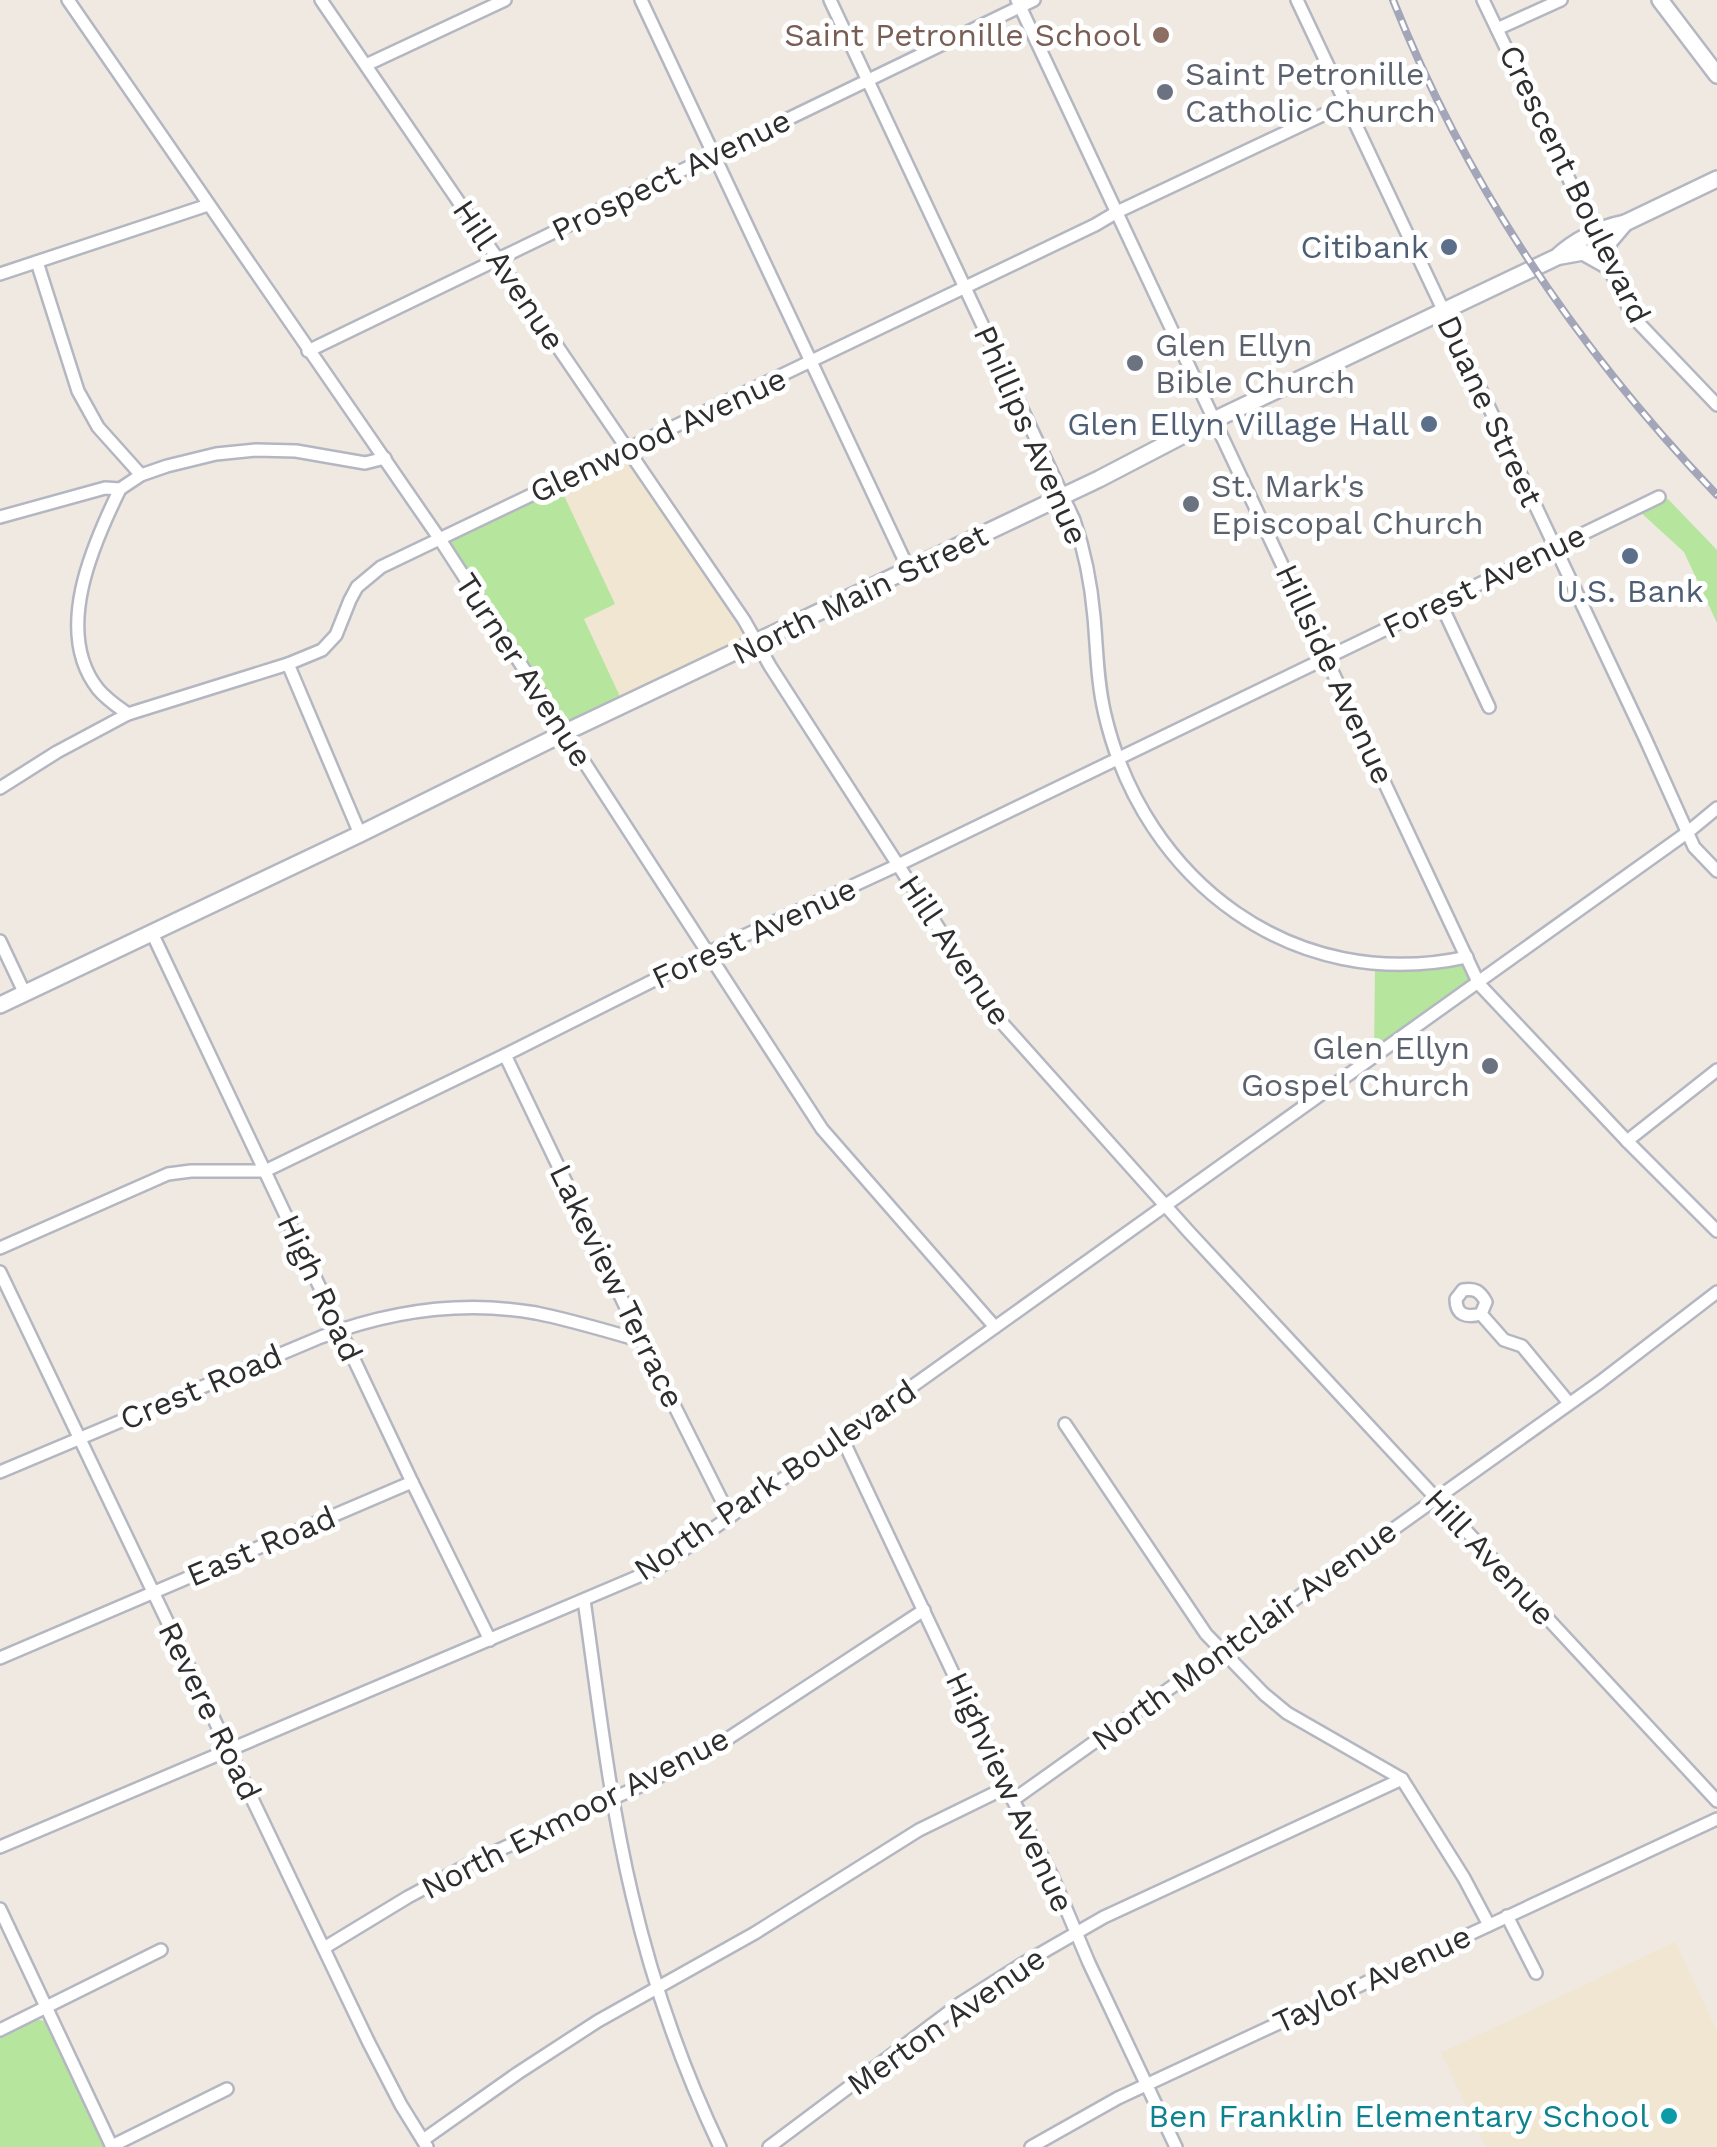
<svg xmlns="http://www.w3.org/2000/svg" width="1717" height="2147" font-family="'Work Sans',sans-serif">
  <style>
    .education { fill: #f0e6d1 }
    .green { fill: #b6e59e }
    .lines { fill: none; stroke-linecap: round; stroke-linejoin: round }
    .minor-casing { stroke: #b4b7c1; stroke-width: 16 }
    .tertiary-casing { stroke: #b4b7c1; stroke-width: 20 }
    .minor { stroke: #fff; stroke-width: 11 }
    .tertiary { stroke: #fff; stroke-width: 15 }
    .rail-casing { stroke: #a3a6b8; stroke-width: 8 }
    .rail { stroke: #fff; stroke-width: 4; stroke-dasharray: 11; stroke-linecap: butt }
    .education-dot { fill: #8d6e63; stroke: #fff; stroke-width: 4 }
    .worship-dot { fill: #6b7280; stroke: #fff; stroke-width: 4 }
    .service-dot { fill: #5c6f8a; stroke: #fff; stroke-width: 4 }
    .culture-dot { fill: #0f9aa8; stroke: #fff; stroke-width: 4 }
    .labels { text-anchor: middle; stroke-width: 10; stroke-linejoin: round; paint-order: stroke }
    .education-label { font-size: 32px; fill: #785e54; stroke: #fff; text-anchor: end }
    .worship-label { font-size: 32px; fill: #5b616d; stroke: #fff; text-anchor: start }
    .street-label { font-size: 32px; fill: #2e2e2e; stroke: #fff }
    .service-label { font-size: 32px; fill: #4e5e75; stroke: #fff; text-anchor: end }
    .culture-label { font-size: 32px; fill: #0d838f; stroke: #fff; text-anchor: end }
  </style>
  <rect width="100%" height="100%" fill="#efe9e1"/>
  <g class="education">
    <path d="M628 455 751 641 622 701 584 618 615 604 560 487Z"/>
    <path d="M1675 1942 1717 2031V2147H1486L1441 2053Z"/>
  </g>
  <g class="green">
    <path d="M560 487 615 604 584 619 622 701 568 726 445 543Z"/>
    <path d="M1668 499 1717 550V623L1684 552 1638 510 1659 500Z"/>
    <path d="M1464 965 1473 985 1374 1056 1375 966Z"/>
    <path d="M36 2019 44 2021 47 2026 104 2147H0V2035Z"/>
  </g>
  <g class="lines">
    <g class="minor-casing">
      <g id="minor">
        <path d="M68 0 439 538 822 1129 995 1327"/>
        <path d="M321 0 744 620 770 666 994 1014 1189 1232 1717 1801"/>
        <path d="M641 0 909 570"/>
        <path d="M830 0 1074 520C1085 552 1091 583 1094 617 1097 650 1097 682 1105 715 1144 881 1294 995 1467 957"/>
        <path d="M1017 0 1479 984 1627 1141 1717 1231"/>
        <path d="M1297 0 1645 738 1694 847 1717 871"/>
        <path d="M1483 0 1590 223 1592 234 1633 317 1717 405"/>
        <path d="M1497 29 1561 0"/>
        <path d="M366 65 505 0"/>
        <path d="M37 262 78 391 98 427 141 475"/>
        <path d="M0 274 208 205"/>
        <path d="M308 351 1034 0"/>
        <path d="M120 489C93 544 53 632 98 689 106 699 118 707 128 714"/>
        <path d="M0 517 105 488 120 489 141 475 167 466 216 454 256 450 296 451 365 463 385 458"/>
        <path d="M1440 602 1489 707"/>
        <path d="M288 664 360 834"/>
        <path d="M0 788 57 752 128 714 288 664 322 650 336 635 350 600 357 587 381 567 1095 225 1117 212 1346 104"/>
        <path d="M152 933 412 1482 490 1640"/>
        <path d="M0 941 25 994"/>
        <path d="M505 1055 642 1341 730 1517"/>
        <path d="M1627 1141 1717 1070"/>
        <path d="M0 1248 168 1174 191 1171H265L505 1055 722 946 898 865 1659 497"/>
        <path d="M0 1272 368 2041 401 2105 427 2147"/>
        <path d="M1481 1314C1466 1318 1456 1315 1456 1299L1463 1290C1475 1288 1480 1291 1486 1302L1481 1314 1504 1340 1522 1346 1569 1403"/>
        <path d="M1065 1424 1206 1634 1264 1694 1287 1713 1402 1779 1464 1878 1489 1925"/>
        <path d="M842 1438 1013 1800 1053 1878 1089 1963 1176 2147"/>
        <path d="M0 1472 321 1337C390 1311 461 1300 536 1313 571 1320 607 1331 642 1341"/>
        <path d="M584 1600C598 1698 609 1798 632 1895 652 1981 682 2067 720 2147"/>
        <path d="M0 1658 412 1482"/>
        <path d="M1013 1800 1600 1382 1717 1292"/>
        <path d="M0 1847 658 1568 1688 832 1717 808"/>
        <path d="M0 1909 112 2147"/>
        <path d="M1507 1916 1536 1973"/>
        <path d="M324 1948 408 1897 477 1860 649 1782 715 1747 924 1610"/>
        <path d="M0 2030 161 1950"/>
        <path d="M423 2140 518 2073 598 2021 755 1933 919 1830 1007 1787"/>
        <path d="M112 2146 227 2089"/>
        <path d="M769 2147 961 2003 1024 1963 1104 1917 1402 1779"/>
        <path d="M1031 2147 1118 2098 1717 1819"/>
      </g>
    </g>
    <g class="tertiary-casing">
      <g id="tertiary">
        <path d="M1660 0 1717 75"/>
        <path d="M1561 256 1583 252 1608 266V243L1625 223"/>
        <path d="M0 1005 360 834 566 732 1099 479 1195 429 1557 257C1575 240 1600 228 1625 223L1717 179"/>
      </g>
    </g>
    <use href="#minor" class="minor"/>
    <use href="#tertiary" class="tertiary"/>
    <g class="rail-casing">
      <path id="rail" d="M1393 0C1467 186 1579 351 1717 495"/>
    </g>
    <use href="#rail" class="rail"/>
  </g>
  <circle class="education-dot" cx="1161" cy="35" r="10"/>
  <g class="worship-dot">
    <circle cx="1165" cy="92" r="10"/>
    <circle cx="1135" cy="363" r="10"/>
    <circle cx="1191" cy="504" r="10"/>
    <circle cx="1490" cy="1066" r="10"/>
  </g>
  <g class="service-dot">
    <circle cx="1449" cy="247" r="10"/>
    <circle cx="1429" cy="424" r="10"/>
    <circle cx="1630" cy="556" r="10"/>
  </g>
  <circle class="culture-dot" cx="1669" cy="2116" r="10"/>
  <g class="labels">
    <g class="education-label">
      <text x="1141" y="46">Saint Petronille School</text>
    </g>
    <g class="worship-label">
      <text x="1185" y="85">Saint Petronille<tspan x="1185" dy="37">Catholic Church</tspan></text>
      <text x="1155" y="356">Glen Ellyn<tspan x="1155" dy="37">Bible Church</tspan></text>
      <text x="1211" y="497">St. Mark's<tspan x="1211" dy="37">Episcopal Church</tspan></text>
      <text x="1470" y="1059" text-anchor="end">Glen Ellyn<tspan x="1470" dy="37">Gospel Church</tspan></text>
    </g>
    <g class="street-label">
      <text transform="translate(671 175) rotate(-26)" y="11">Prospect Avenue</text>
      <text transform="translate(1575 184) rotate(64)" y="11">Crescent Boulevard</text>
      <text transform="translate(509 275) rotate(56)" y="11">Hill Avenue</text>
      <text transform="translate(1490 411) rotate(65)" y="11">Duane Street</text>
      <text transform="translate(658 435) rotate(-25)" y="11">Glenwood Avenue</text>
      <text transform="translate(1031 435) rotate(66)" y="11">Phillips Avenue</text>
      <text transform="translate(1484 581) rotate(-26)" y="11">Forest Avenue</text>
      <text transform="translate(860 594) rotate(-26)" y="11">North Main Street</text>
      <text transform="translate(524 670) rotate(57)" y="11">Turner Avenue</text>
      <text transform="translate(1335 674) rotate(65)" y="11">Hillside Avenue</text>
      <text transform="translate(754 933) rotate(-25)" y="11">Forest Avenue</text>
      <text transform="translate(955 950) rotate(56)" y="11">Hill Avenue</text>
      <text transform="translate(617 1286) rotate(64)" y="11">Lakeview Terrace</text>
      <text transform="translate(320 1288) rotate(65)" y="11">High Road</text>
      <text transform="translate(201 1387) rotate(-23)" y="11">Crest Road</text>
      <text transform="translate(775 1480) rotate(-34)" y="11">North Park Boulevard</text>
      <text transform="translate(261 1546) rotate(-23)" y="11">East Road</text>
      <text transform="translate(1490 1557) rotate(47)" y="11">Hill Avenue</text>
      <text transform="translate(1244 1635) rotate(-36)" y="11">North Montclair Avenue</text>
      <text transform="translate(210 1711) rotate(64)" y="11">Revere Road</text>
      <text transform="translate(1010 1792) rotate(65)" y="11">Highview Avenue</text>
      <text transform="translate(575 1813) rotate(-27)" y="11">North Exmoor Avenue</text>
      <text transform="translate(1372 1979) rotate(-25)" y="11">Taylor Avenue</text>
      <text transform="translate(946 2021) rotate(-35)" y="11">Merton Avenue</text>
    </g>
    <g class="service-label">
      <text x="1429" y="258">Citibank</text>
      <text x="1409" y="435">Glen Ellyn Village Hall</text>
      <text x="1630" y="602" text-anchor="middle">U.S. Bank</text>
    </g>
    <g class="culture-label">
      <text x="1649" y="2127">Ben Franklin Elementary School</text>
    </g>
  </g>
</svg>
